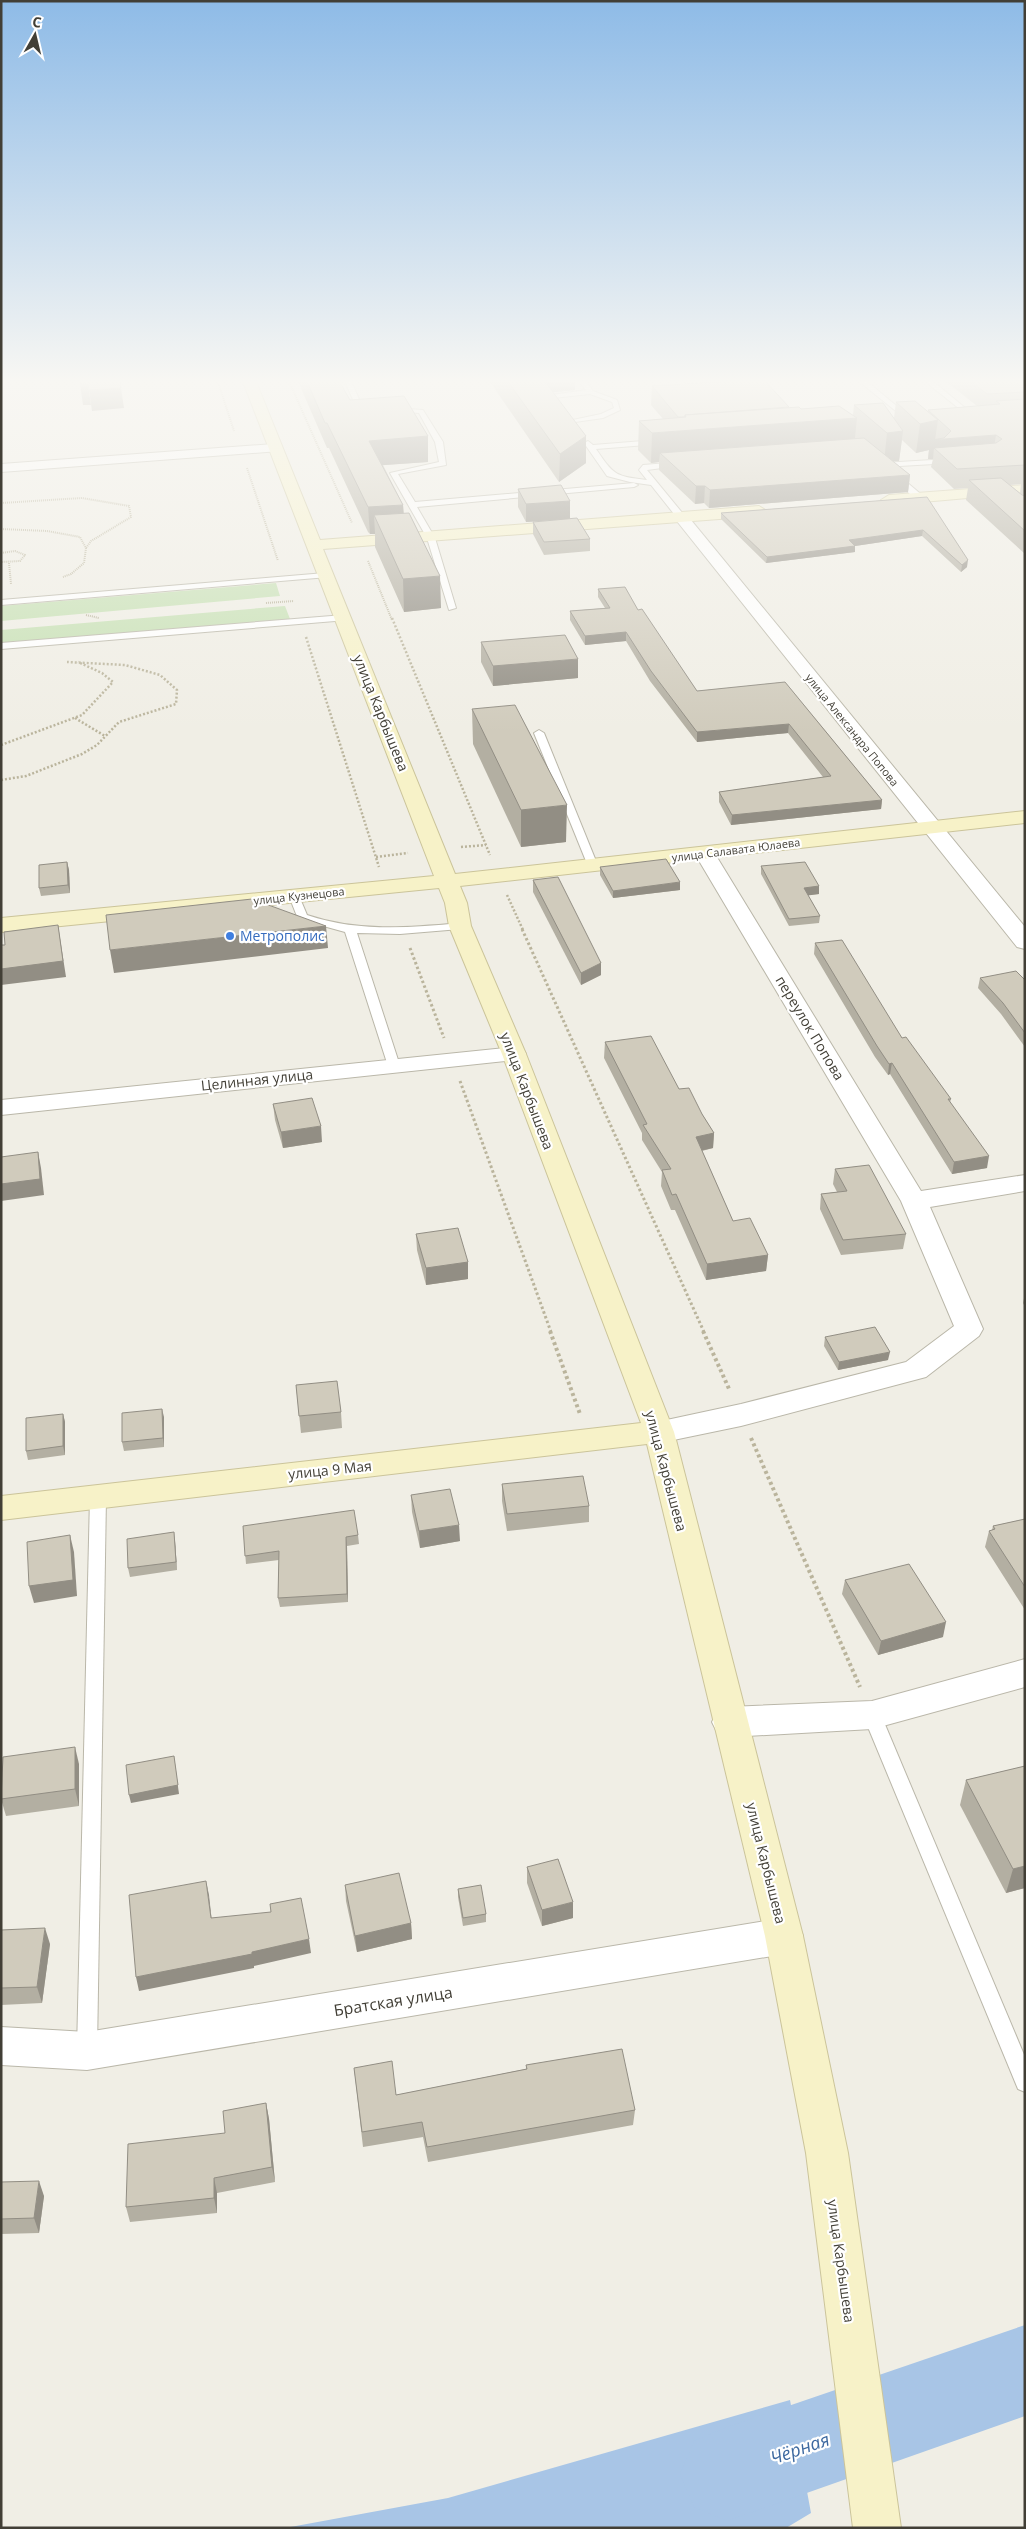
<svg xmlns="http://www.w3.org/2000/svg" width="1026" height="2529" font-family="'Open Sans',sans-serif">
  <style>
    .green { fill: #c6e0b3 }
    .water { fill: #a8c5e6 }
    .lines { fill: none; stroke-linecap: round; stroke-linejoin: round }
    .river { fill: #a8c5e6; fill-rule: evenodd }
    .lane-casing { stroke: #bab7a9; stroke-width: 2 }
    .street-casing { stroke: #bab7a9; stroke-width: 2 }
    .secondary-casing { stroke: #cbc49a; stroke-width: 2 }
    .path-far3 { stroke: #bab49c; stroke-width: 2; stroke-dasharray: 1 1; stroke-linecap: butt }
    .path-far2 { stroke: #bab49c; stroke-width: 2.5; stroke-dasharray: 2 2; stroke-linecap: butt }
    .path-far1 { stroke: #bab49c; stroke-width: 3; stroke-dasharray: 2.5 2.5; stroke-linecap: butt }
    .path { stroke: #bab49c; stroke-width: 4; stroke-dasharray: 3 3; stroke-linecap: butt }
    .lane { fill: #fff; fill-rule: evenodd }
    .street { fill: #fff; fill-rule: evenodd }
    .secondary { fill: #f7f2c8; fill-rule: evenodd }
    .wall { fill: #b3afa2; fill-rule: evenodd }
    .shaded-wall { fill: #928e84 }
    .building { fill: #d0cbbc; stroke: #928e84 }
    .shop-dot { fill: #3f7fe0; stroke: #fff; stroke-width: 2 }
    .labels { text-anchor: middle; stroke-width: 4.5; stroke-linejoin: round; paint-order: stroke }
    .far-street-label { font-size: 11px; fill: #423f36; stroke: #fff }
    .street-label { font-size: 14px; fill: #423f36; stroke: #fff }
    .shop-label { font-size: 14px; fill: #366cbe; stroke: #fff; text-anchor: start }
    .near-street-label { font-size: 16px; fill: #423f36; stroke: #fff }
    .near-water-label { font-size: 18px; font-style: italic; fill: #3d69a0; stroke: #fff }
  </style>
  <rect width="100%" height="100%" fill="#f0eee5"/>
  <g class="green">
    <path d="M276 583 280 596 1 621V606Z"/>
    <path d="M285 606 290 619 1 646V630Z"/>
  </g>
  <path class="water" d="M790 2400 811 2513 786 2528H285L448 2498Z"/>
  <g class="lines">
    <path class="river" d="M1025 2325V2416L727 2521 694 2507 680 2474 694 2441 727 2427Z"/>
    <g class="lane-casing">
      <g id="lane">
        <path d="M344 379H350L363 408 368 409V411H358Z"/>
        <path d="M577 379H584L593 391 617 400 620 410 603 418 568 423V421L601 414 614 408 612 402 590 394 553 398 558 404 555 406 545 396 586 390Z"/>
        <path d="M856 379H864L911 418V420H907Z"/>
        <path d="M922 379H930L975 416V418H971Z"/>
        <path d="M393 408 423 410 443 442 446 465 398 474 415 502 634 483 638 485 634 487 417 507 435 538 456 608 449 610 427 538 390 473 439 462 435 442 419 413 395 411Z"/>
        <path d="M656 440 659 444 596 449C614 475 614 476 647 480L639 470 643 465 680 462 681 464 677 466 647 470 684 515V519H678L651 485 630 482 607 476 584 443 588 441 593 445Z"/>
        <path d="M949 459H952V463L882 467 878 465 882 463Z"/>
        <path d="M891 474H897L923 496V500H917L891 478Z"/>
        <path d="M325 573 329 575 328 577 1 605V600Z"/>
        <path d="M344 615 348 618 347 620 1 649V643Z"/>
        <path d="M539 730 544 733 598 866 597 868 593 869 588 866 534 733Z"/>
        <path d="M294 893 299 896 307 915C357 932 408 928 460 923L466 926 460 929 400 934 357 933 400 1066 398 1069H390L388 1066 345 932 298 919 289 896Z"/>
        <path d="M98 1491 104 1493 106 1497 97 2050 94 2057 87 2060 80 2057 77 2050 90 1497 92 1493Z"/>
        <path d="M872 1708 878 1710 881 1715 1025 2057V2092L1018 2089 863 1715 866 1710Z"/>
      </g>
    </g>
    <g class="street-casing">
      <g id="street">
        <path d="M274 444 281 448 279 451 1 472V464Z"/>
        <path d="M681 512 686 514 1025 927V949L1017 947 676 520 673 517 676 514Z"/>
        <path d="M705 848 712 850 715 854 921 1191 1025 1175V1191L930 1207 983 1329 979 1336 926 1377 741 1426 659 1443 648 1440 644 1432 648 1424 741 1404 906 1362 954 1326 901 1201 695 854 698 850Z"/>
        <path d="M514 1047 523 1049 526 1054 523 1059 1 1115V1100Z"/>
        <path d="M1025 1659V1687L872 1729 729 1737 717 1732 712 1722 717 1712 729 1707 872 1701Z"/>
        <path d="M784 1918 798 1924 803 1936 798 1948 784 1954 87 2070 1 2065V2027L87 2032Z"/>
      </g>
    </g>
    <g class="secondary-casing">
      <g id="secondary">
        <path d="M242 379H255L320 540 759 506 767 511 759 516 323 549 455 874 1025 811V823L460 886 467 903 471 926 526 1054 674 1432 803 1936 848 2153 901 2528H853L806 2153 765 1936 647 1444 1 1520V1496L641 1423 502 1054 449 926 445 903 439 888 1 932V918L434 876Z"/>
        <path d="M1025 485V493L889 505 881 500 889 495Z"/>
      </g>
    </g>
    <g class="path-far3">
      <path d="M217 379 234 431"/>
      <path d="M288 379 352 523"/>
      <path d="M247 468 278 561"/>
      <path d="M1 503 82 498 129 506 131 517 91 541 86 548"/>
      <path d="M1 529 47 531 80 537 86 548 84 563 71 574 63 577"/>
      <path d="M1 553 15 551 25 555 20 561 1 562"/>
      <path d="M368 561 392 620"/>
      <path d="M9 563 11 584"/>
      <path d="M266 603 294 601"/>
      <path d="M86 615 99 618"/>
    </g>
    <g class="path-far2">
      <path d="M392 618 490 855"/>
      <path d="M306 637 379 867"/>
      <path d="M75 718 105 736"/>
      <path d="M1 745 82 715 113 682 102 673 78 662"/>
      <path d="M1 780 26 776 82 754 97 745 119 722 176 704 177 690 160 675 125 665 67 662"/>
      <path d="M461 847 486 845"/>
      <path d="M376 857 408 853"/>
      <path d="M507 895 523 930"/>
    </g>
    <g class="path-far1">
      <path d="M522 929 704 1332"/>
      <path d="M410 948 444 1038"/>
      <path d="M460 1081 551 1332"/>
    </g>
    <g class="path">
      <path d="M550 1331 580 1414"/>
      <path d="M703 1331 730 1391"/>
      <path d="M751 1438 860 1687"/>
    </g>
    <use href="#lane" class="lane"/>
    <use href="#street" class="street"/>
    <use href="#secondary" class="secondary"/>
  </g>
  <g class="wall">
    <path d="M297 379H338L350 400 428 436V462L383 465 403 505 404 513 441 608 404 612 375 547V534H370L368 532 329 448H327Z"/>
    <path d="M488 379H575V390L553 392 586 463 559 482Z"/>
    <path d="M713 379H763L789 407 853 415 854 405 894 418 896 402 928 411V410L977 406 943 379H1025V554L966 500 968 488 954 489 931 467 933 459H928L929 450 916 453 902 440 899 461H893L910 475 908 492 709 508 704 503 695 504 659 470V462L651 463 638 450 639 421 663 419 651 405 652 386 715 382ZM1021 484 1020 493 1010 485Z"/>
    <path d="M518 489 570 501V519L526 522 518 507Z"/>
    <path d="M927 497 967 567 961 572 922 536 855 546V552L766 563 721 519V513Z"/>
    <path d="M533 522 590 539V551L544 555 533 534Z"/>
    <path d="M598 589 638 610 697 691 785 682 882 800 881 809 731 825 719 802V792L823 777 788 733 697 742 650 681 626 641 585 645 570 620V611L605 608 598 597Z"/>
    <path d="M481 642 578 678 493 686 481 662Z"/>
    <path d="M472 709 566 842 521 847 473 744Z"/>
    <path d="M67 862 69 870 70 893 41 896 39 888Z"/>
    <path d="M761 866 819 886V894L808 895 820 916 819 923 789 926 761 874Z"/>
    <path d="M600 867 680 890 613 898 600 875Z"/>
    <path d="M533 880 601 963V975L581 985 533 892Z"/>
    <path d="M815 943 902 1038 951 1099 950 1102 987 1168 952 1174 890 1074 888 1075 875 1057 814 954Z"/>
    <path d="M980 978 1025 980V1047L1001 1014 978 988Z"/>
    <path d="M605 1042 679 1089 702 1114 714 1133 713 1148 702 1151 733 1221 768 1255 766 1271 706 1280 675 1210H671L661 1186 662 1172 642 1140V1133L604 1058Z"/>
    <path d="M273 1104 322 1142 283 1148 275 1120Z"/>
    <path d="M835 1169 906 1234 903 1249 841 1255 820 1209 821 1194 837 1192 833 1184Z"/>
    <path d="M416 1234 468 1262V1279L426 1285 417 1250Z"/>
    <path d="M1025 1294V1307L1023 1303Z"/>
    <path d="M825 1337 888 1360 838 1370 824 1346Z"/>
    <path d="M296 1385 341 1412 342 1428 301 1433Z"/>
    <path d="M63 1414 65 1422V1455L28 1460 26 1451Z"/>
    <path d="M164 1417V1447L124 1451 122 1442Z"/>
    <path d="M502 1484 589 1506V1522L507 1531 502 1501Z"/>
    <path d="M411 1495 460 1541 420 1548 412 1512Z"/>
    <path d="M1025 1519V1610L985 1547 989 1531 992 1530 993 1526Z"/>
    <path d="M243 1526 358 1535 359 1544 347 1546 348 1602 280 1607 278 1598 279 1560 246 1564Z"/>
    <path d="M175 1541 177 1570 130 1577 128 1568Z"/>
    <path d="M845 1580 943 1637 878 1655 842 1594Z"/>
    <path d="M79 1764V1806L6 1816 1 1799Z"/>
    <path d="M1025 1766V1888L1006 1893 960 1805 966 1780Z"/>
    <path d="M527 1867 573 1918 542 1926 527 1883Z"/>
    <path d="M345 1885 411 1923 412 1939 357 1952 346 1901Z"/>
    <path d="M458 1889 486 1914V1922L463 1926 458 1897Z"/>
    <path d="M1 1930 50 1944 42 2003 1 2005Z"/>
    <path d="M526 2065 635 2110 633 2125 428 2162 423 2137 363 2147 354 2068 396 2095 526 2069Z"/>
    <path d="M266 2103 269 2119 275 2182 217 2193V2213L130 2222 126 2207Z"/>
    <path d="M1 2182 44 2196 39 2233 1 2234Z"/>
  </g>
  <g class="shaded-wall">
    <path d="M535 379H575V390L534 394Z"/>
    <path d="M80 384H88L91 405H83Z"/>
    <path d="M121 388 124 408 92 411 89 390Z"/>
    <path d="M857 418 854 447 660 453 659 462 651 463 652 433Z"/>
    <path d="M938 420 935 440 996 435 993 454 934 448 933 459H928L929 450 916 453 920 424Z"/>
    <path d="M903 431 899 461 884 462 887 433Z"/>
    <path d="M428 436V462L371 466 369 441Z"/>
    <path d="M586 436V463L559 482 560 454Z"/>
    <path d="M910 475 908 492 709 508 710 490Z"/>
    <path d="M696 486H705L704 503 695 504Z"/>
    <path d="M570 501V519L526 522V504Z"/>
    <path d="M403 505 404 532 374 515 375 534H370L368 507Z"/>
    <path d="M923 530 922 536 855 546V552L766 563 767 557 849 540Z"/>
    <path d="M968 560 967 567 961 572 962 565Z"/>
    <path d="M440 576 441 608 404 612 403 579Z"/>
    <path d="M626 632V641L585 645V636Z"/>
    <path d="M578 659V678L493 686V666Z"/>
    <path d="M789 724 788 733 697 742V732Z"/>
    <path d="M882 800 881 809 731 825 732 815Z"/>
    <path d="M567 805 566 842 521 847V810Z"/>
    <path d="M67 862 69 870 70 893 68 885Z"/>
    <path d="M680 882V890L613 898V891Z"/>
    <path d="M819 886V894L804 896V888Z"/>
    <path d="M58 925 66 977 1 985V969Z"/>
    <path d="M326 926 328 948 114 973 110 950Z"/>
    <path d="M601 963V975L581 985V973Z"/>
    <path d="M892 1063 890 1074 888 1075 889 1064Z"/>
    <path d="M321 1126 322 1142 283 1148 281 1132Z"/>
    <path d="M714 1133 713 1148 695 1152 696 1137Z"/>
    <path d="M38 1152 41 1168 44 1195 1 1201V1184Z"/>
    <path d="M989 1156 987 1168 952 1174 954 1162Z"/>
    <path d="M768 1255 766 1271 706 1280 707 1264Z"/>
    <path d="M468 1262V1279L426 1285V1268Z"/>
    <path d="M890 1352 888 1360 838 1370 839 1362Z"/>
    <path d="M162 1409 164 1417V1447L163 1438Z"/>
    <path d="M63 1414 65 1422V1455L63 1446Z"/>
    <path d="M459 1525 460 1541 420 1548 419 1531Z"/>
    <path d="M174 1532 175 1541 177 1570 176 1562Z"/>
    <path d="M70 1535 74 1552 77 1596 34 1603 29 1586Z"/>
    <path d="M346 1537 347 1546 348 1602 347 1594Z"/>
    <path d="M946 1622 943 1637 878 1655 881 1641Z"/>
    <path d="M75 1747 79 1764V1806L75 1789Z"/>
    <path d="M174 1756 179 1794 131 1803 129 1795Z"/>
    <path d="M1025 1866V1888L1006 1893 1013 1869Z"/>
    <path d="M206 1881 209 1895 213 1932 211 1918Z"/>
    <path d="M573 1902V1918L542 1926V1910Z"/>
    <path d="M411 1923 412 1939 357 1952 355 1936Z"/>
    <path d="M45 1928 50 1944 42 2003 37 1987Z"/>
    <path d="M309 1939 311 1953 254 1966V1968L139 1991 136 1977Z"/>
    <path d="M266 2103 269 2119 275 2182 272 2167Z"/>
    <path d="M214 2178 217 2193V2213L214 2198Z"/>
    <path d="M39 2181 44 2196 39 2233 34 2218Z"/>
  </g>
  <g class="building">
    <path d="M80 379H120L121 388 89 390 88 384H80Z"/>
    <path d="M306 379H338L350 400 404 396 428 436 369 441 403 505 368 507 367 505 327 423H325Z"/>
    <path d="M506 379H543L586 436 560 454Z"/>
    <path d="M731 379H763L789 407 685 415V417H678L652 386 732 381Z"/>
    <path d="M968 379H1025V392L987 394Z"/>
    <path d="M1025 399V465L957 469 934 448 996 443 1002 439 996 435 931 440 944 438 951 431 928 410 1000 404 996 401Z"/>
    <path d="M915 401 938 420 920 424 896 402Z"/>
    <path d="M883 403 903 431 887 433 854 405Z"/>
    <path d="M839 406 857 418 652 433 639 421 686 417 685 415 799 407 801 409Z"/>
    <path d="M864 438 910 475 710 490 705 486H696L660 453Z"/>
    <path d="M1001 478 1022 495 1025 496V531L969 480Z"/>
    <path d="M561 485 570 501 526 504 518 489Z"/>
    <path d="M927 497 968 560 962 565 923 530 849 540 855 546 767 557 721 513Z"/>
    <path d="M409 513 440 576 403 579 374 515Z"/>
    <path d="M577 518 590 539 544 542 533 522Z"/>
    <path d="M625 587 638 610 642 609 697 691 785 682 882 800 732 815 719 792 831 776 789 724 697 732 651 671 626 632 585 636 570 611 610 608 598 589Z"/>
    <path d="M565 635 578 659 493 666 481 642Z"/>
    <path d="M515 705 567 805 521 810 472 709Z"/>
    <path d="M666 859 680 882 613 891 600 867Z"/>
    <path d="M67 862 68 885 39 888V865Z"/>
    <path d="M805 862 819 886 804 888 820 916 789 919 761 866Z"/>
    <path d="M558 877 601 963 581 973 533 880Z"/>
    <path d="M252 899 326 926 110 950 106 915Z"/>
    <path d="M58 925 63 961 1 969V945H5L4 932Z"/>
    <path d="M842 940 902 1038 906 1037 951 1099H948L989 1156 954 1162 892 1063 889 1064 877 1046 815 943Z"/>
    <path d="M1016 971 1025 980V1033L1003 1003 980 978Z"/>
    <path d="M651 1036 679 1089 689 1088 702 1114 714 1133 696 1137 733 1221 750 1218 768 1255 707 1264 676 1194 672 1195 662 1170 671 1169 643 1125 647 1124 605 1042Z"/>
    <path d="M312 1098 321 1126 281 1132 273 1104Z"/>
    <path d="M38 1152 40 1179 1 1184V1157Z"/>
    <path d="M869 1165 906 1234 843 1240 821 1194 847 1191 835 1169Z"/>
    <path d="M458 1228 468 1262 426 1268 416 1234Z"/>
    <path d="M875 1327 890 1352 839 1362 825 1337Z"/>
    <path d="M337 1381 341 1412 299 1416 296 1385Z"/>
    <path d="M162 1409 163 1438 122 1442V1413Z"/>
    <path d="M63 1414V1446L26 1451V1418Z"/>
    <path d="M583 1476 589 1506 507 1514 502 1484Z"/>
    <path d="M450 1489 459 1525 419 1531 411 1495Z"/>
    <path d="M354 1510 358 1535 346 1537 347 1594 278 1598 279 1551 245 1556 243 1526Z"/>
    <path d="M1025 1519V1587L989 1531 995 1529 993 1526Z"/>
    <path d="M174 1532 176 1562 128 1568 127 1539Z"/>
    <path d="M70 1535 73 1580 29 1586 27 1542Z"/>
    <path d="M909 1564 946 1622 881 1641 845 1580Z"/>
    <path d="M75 1747V1789L1 1799 3 1757Z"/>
    <path d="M174 1756 178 1785 129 1795 126 1765Z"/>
    <path d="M1025 1766V1866L1013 1869 966 1780Z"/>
    <path d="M558 1859 573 1902 542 1910 527 1867Z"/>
    <path d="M399 1873 411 1923 355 1936 345 1885Z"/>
    <path d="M206 1881 211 1918 271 1912 270 1904 301 1898 309 1939 252 1952V1954L136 1977 129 1895Z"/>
    <path d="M481 1885 486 1914 463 1918 458 1889Z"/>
    <path d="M45 1928 37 1987 1 1988V1930Z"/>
    <path d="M622 2049 635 2110 427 2147 422 2122 362 2132 354 2068 392 2061 396 2095 527 2069 526 2065Z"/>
    <path d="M266 2103 272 2167 214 2178V2198L126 2207 128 2144 225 2133 223 2111Z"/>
    <path d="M39 2181 34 2218 1 2219V2182Z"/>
  </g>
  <linearGradient id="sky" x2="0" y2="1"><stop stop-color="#8ebbe7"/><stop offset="0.52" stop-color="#f8f7f3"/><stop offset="1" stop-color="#f8f7f3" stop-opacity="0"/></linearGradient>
  <rect width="1026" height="733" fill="url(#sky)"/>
  <circle class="shop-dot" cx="230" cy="936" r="5"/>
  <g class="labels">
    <g class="far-street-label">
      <text transform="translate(852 730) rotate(51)" y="4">улица Александра Попова</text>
      <text transform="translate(736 850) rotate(-7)" y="4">улица Салавата Юлаева</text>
      <text transform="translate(299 896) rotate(-6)" y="4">улица Кузнецова</text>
    </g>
    <g class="street-label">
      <text transform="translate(381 713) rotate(68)" y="5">улица Карбышева</text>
      <text transform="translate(810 1028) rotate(59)" y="5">переулок Попова</text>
      <text transform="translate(257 1080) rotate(-6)" y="5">Целинная улица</text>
      <text transform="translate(527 1091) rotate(69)" y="5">улица Карбышева</text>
      <text transform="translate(330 1470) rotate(-6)" y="5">улица 9 Мая</text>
      <text transform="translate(666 1471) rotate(75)" y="5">улица Карбышева</text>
      <text transform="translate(766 1863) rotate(76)" y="5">улица Карбышева</text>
      <text transform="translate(841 2261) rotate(82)" y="5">улица Карбышева</text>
    </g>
    <g class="shop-label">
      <text x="240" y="941">Метрополис</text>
    </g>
    <g class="near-street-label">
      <text transform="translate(393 2001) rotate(-9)" y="6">Братская улица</text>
    </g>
    <g class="near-water-label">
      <text transform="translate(800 2449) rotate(-19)" y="6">Чёрная</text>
    </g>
  </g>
  <rect width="1026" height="2529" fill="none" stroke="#423f36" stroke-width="5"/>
  <g transform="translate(35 35) rotate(8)" stroke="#ffffff" stroke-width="4" paint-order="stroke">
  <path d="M0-4L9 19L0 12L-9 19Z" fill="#423f36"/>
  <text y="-8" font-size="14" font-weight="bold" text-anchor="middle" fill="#423f36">С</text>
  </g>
</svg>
